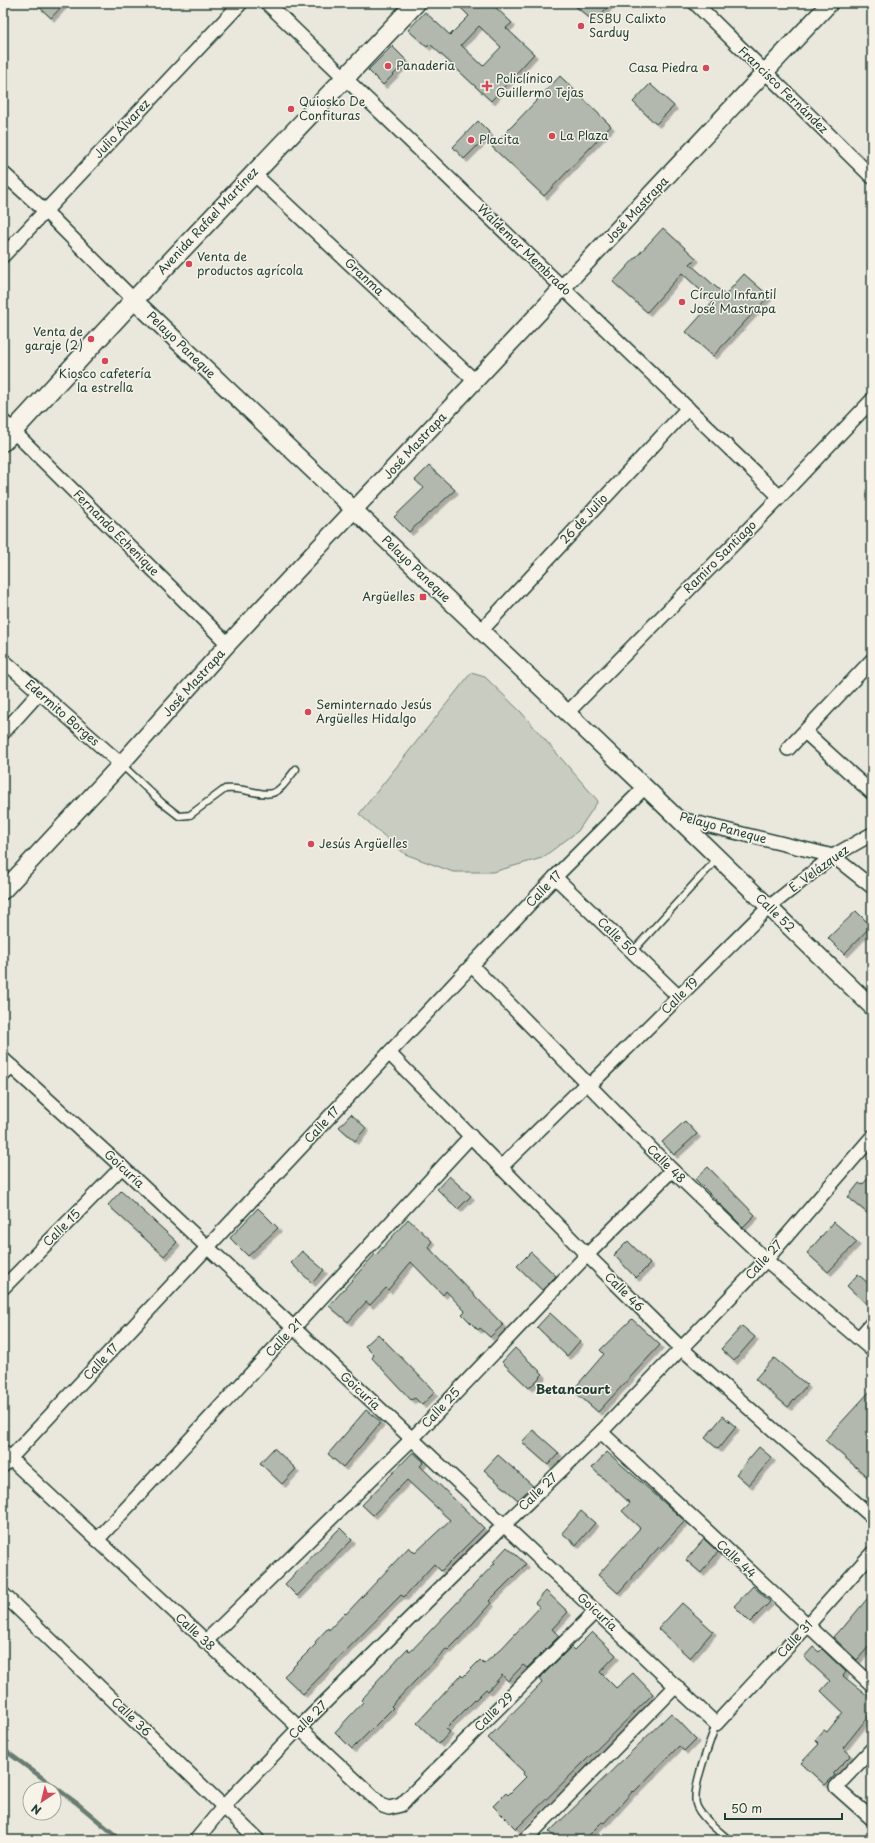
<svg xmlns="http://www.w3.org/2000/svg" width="875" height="1843" font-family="'Playpen Sans',sans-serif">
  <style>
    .green { fill: #c8ccc1; stroke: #74847a }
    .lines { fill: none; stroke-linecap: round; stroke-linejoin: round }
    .stream { stroke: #6a7c72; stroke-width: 4.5 }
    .building { fill: #b2b8ae; stroke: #1f3d34; fill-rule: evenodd; filter: url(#shadow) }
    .service-casing { stroke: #1f3d34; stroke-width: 9 }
    .minor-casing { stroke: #1f3d34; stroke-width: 16 }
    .tertiary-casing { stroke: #1f3d34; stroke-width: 19 }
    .secondary-casing { stroke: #1f3d34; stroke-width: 21 }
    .service { stroke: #f7f3e8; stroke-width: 6 }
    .minor { stroke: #f7f3e8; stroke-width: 13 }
    .tertiary { stroke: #f7f3e8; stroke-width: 16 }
    .secondary { stroke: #f7f3e8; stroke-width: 18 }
    .poi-dot { fill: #d1495b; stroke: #f7f3e8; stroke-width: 1.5 }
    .labels { text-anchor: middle; stroke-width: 3; stroke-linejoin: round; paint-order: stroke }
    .poi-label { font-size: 12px; fill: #1f3d34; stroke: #f7f3e8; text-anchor: start }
    .street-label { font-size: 12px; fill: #1f3d34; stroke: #f7f3e8 }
    .neighbourhood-label { font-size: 13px; font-weight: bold; fill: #1f3d34; stroke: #f7f3e8 }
  </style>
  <defs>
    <filter id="shadow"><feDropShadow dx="3.5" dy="3.5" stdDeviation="0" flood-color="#0004"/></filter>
  </defs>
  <rect width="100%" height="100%" fill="#eae8dd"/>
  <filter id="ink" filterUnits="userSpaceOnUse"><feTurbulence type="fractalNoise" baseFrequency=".025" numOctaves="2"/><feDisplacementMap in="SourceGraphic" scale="8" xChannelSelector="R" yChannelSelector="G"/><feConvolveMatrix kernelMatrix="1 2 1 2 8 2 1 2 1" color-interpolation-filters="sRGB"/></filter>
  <g filter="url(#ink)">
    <path class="green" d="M471 673 485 677 521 712 598 801 578 831 542 858 493 872H453L405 854 359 814Z"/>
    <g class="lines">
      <path class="stream" d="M3 1749 78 1804 121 1840"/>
    </g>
    <g class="building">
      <path d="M35 3H65L51 18Z"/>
      <path d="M456 3H491L512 23 506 28 534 54 491 101 430 44 427 47 408 30 425 12 450 35 469 16ZM479 26 501 47 483 66 461 45Z"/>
      <path d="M572 3H611L594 22Z"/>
      <path d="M392 46 407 61 383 85 368 70Z"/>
      <path d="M560 76 611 126 544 196 492 147Z"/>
      <path d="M650 84 674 106 656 124 633 102Z"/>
      <path d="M478 121 490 133 464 159 453 147Z"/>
      <path d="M663 228 696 258 690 264 725 295 744 274 769 296 713 356 686 332 713 302 682 273 647 312 613 282Z"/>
      <path d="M429 466 455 490 409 532 394 517 424 488 415 480Z"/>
      <path d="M856 911 871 926 844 954 828 938Z"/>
      <path d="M351 1114 366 1128 355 1141 339 1127Z"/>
      <path d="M685 1121 697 1134 674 1155 662 1142Z"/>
      <path d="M708 1167 755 1215 743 1227 695 1179Z"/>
      <path d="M872 1174V1217L848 1197 859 1183 862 1185Z"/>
      <path d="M449 1176 471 1196 458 1209 437 1189Z"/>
      <path d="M121 1191 177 1242 164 1256 108 1205Z"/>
      <path d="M258 1208 278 1228 248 1256 230 1238Z"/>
      <path d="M408 1219 432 1241 428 1247 503 1325 490 1337 480 1328 478 1330 462 1314 465 1311 446 1291 443 1295 411 1262 388 1290 386 1288 370 1305 366 1302 348 1322 329 1306 375 1254 376 1255Z"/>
      <path d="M834 1222 857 1242 828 1272 807 1253Z"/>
      <path d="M628 1241 650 1264 636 1278 614 1255Z"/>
      <path d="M302 1251 324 1270 312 1283 291 1263Z"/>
      <path d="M531 1252 556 1276 542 1290 517 1266Z"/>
      <path d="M858 1274 872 1287V1309L847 1286Z"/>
      <path d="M550 1313 580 1341 567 1356 537 1327Z"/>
      <path d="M632 1319 660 1345 598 1412 573 1390 604 1354 600 1350Z"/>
      <path d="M742 1326 755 1337 734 1361 721 1349Z"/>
      <path d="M378 1334 435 1392 422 1405 415 1398 411 1400 372 1358 374 1355 365 1346Z"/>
      <path d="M515 1348 543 1374 529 1388 502 1362Z"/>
      <path d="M774 1358 807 1385 788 1407 755 1379Z"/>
      <path d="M872 1389V1481L825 1440Z"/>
      <path d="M366 1410 381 1422 343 1467 328 1454Z"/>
      <path d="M723 1416 736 1427 718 1449 705 1438Z"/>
      <path d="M533 1430 559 1453 548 1465 522 1442Z"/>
      <path d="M759 1447 772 1458 749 1485 736 1474Z"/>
      <path d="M274 1448 296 1469 282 1484 260 1463Z"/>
      <path d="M413 1452 424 1462 420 1466 484 1528 441 1571 434 1564 404 1597 401 1595 303 1694 284 1676 316 1644 315 1642 328 1628 329 1630 345 1613 346 1614 409 1547 415 1553 450 1520 407 1480 373 1515 362 1505Z"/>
      <path d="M607 1452 685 1521 660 1548 659 1547 618 1593 598 1575 640 1528 622 1511 630 1503 592 1468Z"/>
      <path d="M498 1455 533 1486 518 1500 484 1470Z"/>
      <path d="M581 1511 595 1523 576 1545 562 1533Z"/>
      <path d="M340 1528 352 1540 297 1596 285 1584Z"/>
      <path d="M704 1539 718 1552 701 1573 686 1560Z"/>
      <path d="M507 1547 526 1564 489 1601 491 1603 459 1639 448 1650 446 1649 416 1680 391 1706 393 1708 352 1749 335 1732 363 1702 361 1700 377 1683 376 1682 407 1649 410 1652 495 1563 493 1562Z"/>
      <path d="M753 1586 770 1602 750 1622 734 1606Z"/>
      <path d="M546 1591 568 1612 552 1629 559 1636 527 1668 523 1665 508 1681 502 1675 488 1691 486 1689 446 1729 450 1732 439 1744 417 1723 461 1675 463 1677 480 1660 484 1664 502 1648 540 1607 535 1603Z"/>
      <path d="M872 1593V1643L857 1660 833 1637 841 1628 842 1629Z"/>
      <path d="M682 1603 713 1631 690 1658 658 1629Z"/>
      <path d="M592 1632 616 1655 600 1672 616 1688 633 1673 653 1694 516 1829 493 1806 506 1793 508 1795 526 1777 523 1774 524 1772 488 1738 542 1683 539 1679 571 1647 574 1650Z"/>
      <path d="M813 1647 819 1652 822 1649 846 1672 843 1676 872 1699V1712L843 1748 851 1755 833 1773 835 1775 825 1785 801 1763 819 1744 815 1740 824 1730 827 1732 843 1712 821 1691 830 1681 804 1657Z"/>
      <path d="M671 1713 696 1739 684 1751 679 1746 634 1792 633 1791 604 1823 602 1822 584 1840H558L549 1832Z"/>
    </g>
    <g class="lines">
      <g class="service-casing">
        <g id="service">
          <path d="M122 765 161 802 179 816 190 815 225 789C232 788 237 789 244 790 277 797 275 796 296 769"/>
          <path d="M632 952 717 859"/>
          <path d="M716 1724C710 1742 692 1787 696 1804 699 1816 720 1832 729 1840"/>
        </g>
      </g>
      <g class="minor-casing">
        <g id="minor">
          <path d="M267 3 780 497"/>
          <path d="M695 3 872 177"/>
          <path d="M3 173 45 211 134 300"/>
          <path d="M253 173 475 381"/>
          <path d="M3 256 241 3"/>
          <path d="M3 421 228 644"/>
          <path d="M481 631 688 408"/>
          <path d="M3 660 121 764"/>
          <path d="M567 713 780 497 872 400"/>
          <path d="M805 732 872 793"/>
          <path d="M3 733 39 693"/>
          <path d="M788 749 872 660"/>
          <path d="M677 818 833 856 872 887"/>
          <path d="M555 877 679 997"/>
          <path d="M472 966 672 1170 766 1260 872 1350"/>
          <path d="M389 1053 587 1255 681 1348 872 1517"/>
          <path d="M3 1059 122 1167 716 1724 807 1626 872 1553"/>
          <path d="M3 1075 12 1067"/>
          <path d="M590 1085 769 907 833 856 872 834"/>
          <path d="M501 1167 587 1083"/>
          <path d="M3 1288 122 1167"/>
          <path d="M859 1338 872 1323"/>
          <path d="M601 1432 872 1685"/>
          <path d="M3 1452 383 1806 389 1808 401 1805 596 1611"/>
          <path d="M3 1466 389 1053 555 877 645 787"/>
          <path d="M97 1540 471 1136"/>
          <path d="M3 1594 258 1840"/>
          <path d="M205 1642 412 1439 587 1255 672 1170"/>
          <path d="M872 1749 836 1787 872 1819"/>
          <path d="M196 1840 224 1806 300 1727 504 1525 601 1432 766 1260 872 1137"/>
          <path d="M525 1840 676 1686"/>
        </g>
      </g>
      <g class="tertiary-casing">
        <g id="tertiary">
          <path d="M134 300 645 787 872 1007"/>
          <path d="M3 891 121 764 228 644 830 3"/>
        </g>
      </g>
      <g class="secondary-casing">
        <path id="secondary" d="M3 442 134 300 416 3"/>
      </g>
      <use href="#service" class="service"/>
      <use href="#minor" class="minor"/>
      <use href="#tertiary" class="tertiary"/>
      <use href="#secondary" class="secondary"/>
    </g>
  </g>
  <g class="poi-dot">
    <circle cx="581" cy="26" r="4"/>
    <circle cx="388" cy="66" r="4"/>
    <circle cx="706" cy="68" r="4"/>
    <path d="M485 80h4v4h4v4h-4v4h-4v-4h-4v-4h4z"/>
    <circle cx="291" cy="109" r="4"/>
    <circle cx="552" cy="136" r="4"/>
    <circle cx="471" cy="140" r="4"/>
    <circle cx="189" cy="264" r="4"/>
    <circle cx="682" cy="302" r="4"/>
    <circle cx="91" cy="339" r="4"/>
    <circle cx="105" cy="361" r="4"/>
    <rect x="419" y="593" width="8" height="8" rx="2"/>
    <circle cx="308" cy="712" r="4"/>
    <circle cx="311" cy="844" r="4"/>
  </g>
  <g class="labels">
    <g class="poi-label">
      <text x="589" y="23">ESBU Calixto<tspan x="589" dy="14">Sarduy</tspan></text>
      <text x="396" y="70">Panaderia</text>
      <text x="698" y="72" text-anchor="end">Casa Piedra</text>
      <text x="496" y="83">Policlínico<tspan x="496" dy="14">Guillermo Tejas</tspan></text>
      <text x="299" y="106">Quiosko De<tspan x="299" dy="14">Confituras</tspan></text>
      <text x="560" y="140">La Plaza</text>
      <text x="479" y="144">Placita</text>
      <text x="197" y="261">Venta de<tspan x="197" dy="14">productos agrícola</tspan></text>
      <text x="690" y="299">Círculo Infantil<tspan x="690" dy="14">José Mastrapa</tspan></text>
      <text x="83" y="336" text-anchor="end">Venta de<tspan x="83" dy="14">garaje (2)</tspan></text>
      <text x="105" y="378" text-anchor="middle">Kiosco cafetería<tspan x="105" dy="14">la estrella</tspan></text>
      <text x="415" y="601" text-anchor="end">Argüelles</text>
      <text x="316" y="709">Seminternado Jesús<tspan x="316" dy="14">Argüelles Hidalgo</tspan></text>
      <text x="319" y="848">Jesús Argüelles</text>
    </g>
    <g class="street-label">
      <text transform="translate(783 90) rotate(44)" y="4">Francisco Fernández</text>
      <text transform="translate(122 129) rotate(-47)" y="4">Julio Álvarez</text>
      <text transform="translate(637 210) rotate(-47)" y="4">José Mastrapa</text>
      <text transform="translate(208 221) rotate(-47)" y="4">Avenida Rafael Martínez</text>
      <text transform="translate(524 250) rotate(44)" y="4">Waldemar Membrado</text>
      <text transform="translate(364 277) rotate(43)" y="4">Granma</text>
      <text transform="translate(181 345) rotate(44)" y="4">Pelayo Paneque</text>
      <text transform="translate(415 446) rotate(-47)" y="4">José Mastrapa</text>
      <text transform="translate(584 519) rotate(-47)" y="4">26 de Julio</text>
      <text transform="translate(116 533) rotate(45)" y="4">Fernando Echenique</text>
      <text transform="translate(720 557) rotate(-45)" y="4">Ramiro Santiago</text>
      <text transform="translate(416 569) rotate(44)" y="4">Pelayo Paneque</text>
      <text transform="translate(194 683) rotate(-48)" y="4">José Mastrapa</text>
      <text transform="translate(62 713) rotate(41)" y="4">Edermito Borges</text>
      <text transform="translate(723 828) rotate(15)" y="4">Pelayo Paneque</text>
      <text transform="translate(819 869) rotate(-36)" y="4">E. Velázquez</text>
      <text transform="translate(544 889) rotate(-46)" y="4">Calle 17</text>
      <text transform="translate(775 913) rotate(44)" y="4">Calle 52</text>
      <text transform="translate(617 937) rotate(44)" y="4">Calle 50</text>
      <text transform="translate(680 996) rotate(-45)" y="4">Calle 19</text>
      <text transform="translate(322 1125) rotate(-47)" y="4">Calle 17</text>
      <text transform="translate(666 1164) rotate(45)" y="4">Calle 48</text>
      <text transform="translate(124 1169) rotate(43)" y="4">Goicuría</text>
      <text transform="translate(62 1228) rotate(-45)" y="4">Calle 15</text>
      <text transform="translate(764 1260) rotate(-48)" y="4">Calle 27</text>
      <text transform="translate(624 1292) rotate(45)" y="4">Calle 46</text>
      <text transform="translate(284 1338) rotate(-47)" y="4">Calle 21</text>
      <text transform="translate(101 1362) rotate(-47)" y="4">Calle 17</text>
      <text transform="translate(360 1391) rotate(43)" y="4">Goicuría</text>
      <text transform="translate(441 1408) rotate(-47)" y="4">Calle 25</text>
      <text transform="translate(538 1492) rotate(-44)" y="4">Calle 27</text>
      <text transform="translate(736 1559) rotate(43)" y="4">Calle 44</text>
      <text transform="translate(597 1612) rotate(43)" y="4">Goicuría</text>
      <text transform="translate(195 1632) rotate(43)" y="4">Calle 38</text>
      <text transform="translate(795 1639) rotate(-47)" y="4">Calle 31</text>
      <text transform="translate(494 1712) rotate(-45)" y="4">Calle 29</text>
      <text transform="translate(131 1717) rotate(44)" y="4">Calle 36</text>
      <text transform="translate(308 1720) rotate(-45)" y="4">Calle 27</text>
    </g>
    <g class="neighbourhood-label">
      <text x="573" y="1394">Betancourt</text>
    </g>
  </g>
  <rect width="875" height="1843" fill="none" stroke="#f7f3e8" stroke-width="16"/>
  <rect x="8" y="8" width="859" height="1827" fill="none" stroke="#1f3d34" stroke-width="1.5" filter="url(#ink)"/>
  <g transform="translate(42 1801) rotate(215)"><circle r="19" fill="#f7f3e8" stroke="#a1aaa0"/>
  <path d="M0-3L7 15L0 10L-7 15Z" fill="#d1495b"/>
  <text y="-6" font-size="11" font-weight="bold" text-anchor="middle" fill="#1f3d34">N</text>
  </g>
  <path d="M725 1813v6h117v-6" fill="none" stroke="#1f3d34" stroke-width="2"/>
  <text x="731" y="1813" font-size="12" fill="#1f3d34" stroke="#f7f3e8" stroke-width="3" paint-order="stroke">50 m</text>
</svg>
